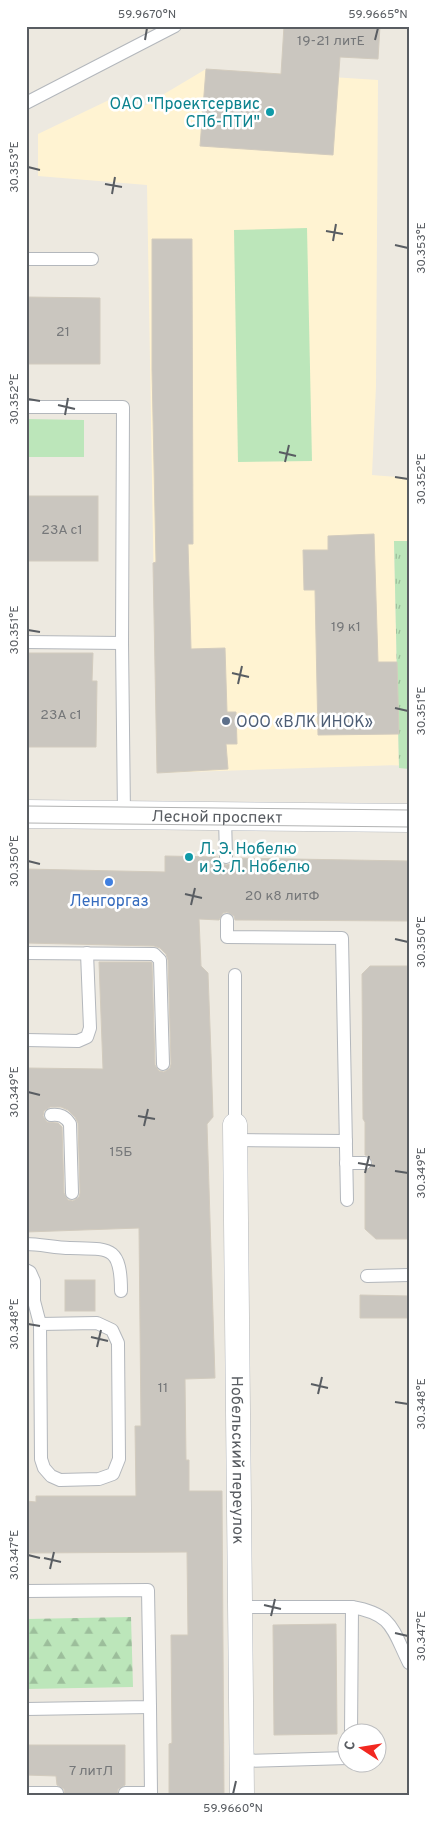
<svg xmlns="http://www.w3.org/2000/svg" width="435" height="1821" font-family="Overpass,sans-serif">
  <style>
    .commercial { fill: #fff3d2 }
    .grass { fill: url(#grass-tufts) }
    .forest { fill: url(#forest-firs) }
    .green { fill: #bce6ba }
    .building { fill: #cac6bf; stroke: #d2cbbe; fill-rule: evenodd }
    .lines { fill: none; stroke-linecap: round; stroke-linejoin: round }
    .service-casing { stroke: #b3b7bc; stroke-width: 14 }
    .minor-casing { stroke: #b3b7bc; stroke-width: 25 }
    .secondary-casing { stroke: #b6bac0; stroke-width: 29 }
    .service { stroke: #fff; stroke-width: 12 }
    .minor { stroke: #fff; stroke-width: 24 }
    .secondary { stroke: #fff; stroke-width: 28 }
    .tram { stroke: #b2b3b3; stroke-width: 1 }
    .ticks { fill: none; stroke: #595d62; stroke-width: 2 }
    .culture-dot { fill: #0f9aa8; stroke: #fff; stroke-width: 2 }
    .service-dot { fill: #5c6f8a; stroke: #fff; stroke-width: 2 }
    .shop-dot { fill: #3f7fe0; stroke: #fff; stroke-width: 2 }
    .labels { text-anchor: middle; stroke-width: 5; stroke-linejoin: round; paint-order: stroke }
    .number-label { font-size: 14px; fill: #757779 }
    .culture-label { font-size: 16px; fill: #0d838f; stroke: #fff; text-anchor: end }
    .service-label { font-size: 16px; fill: #4e5e75; stroke: #fff; text-anchor: start }
    .street-label { font-size: 16px; fill: #595d62; stroke: #fff }
    .shop-label { font-size: 16px; fill: #366cbe; stroke: #fff }
    .neatline { fill: none; stroke: #595d62; stroke-width: 2 }
    .ticks-label { font-size: 12px; text-anchor: middle; fill: #595d62 }
  </style>
  <defs>
    <pattern id="grass-tufts" width="24" height="20" patternUnits="userSpaceOnUse" patternTransform="scale(1.25)"><rect width="24" height="20" fill="#bce6ba"/><path d="M3 7l-1-3M5 7V3M7 7l1-3M15 17l-1-3M17 17v-4M19 17l1-3" fill="none" stroke="#9cbe9b"/></pattern>
    <pattern id="forest-firs" width="22" height="20" patternUnits="userSpaceOnUse" patternTransform="scale(1.25)"><rect width="22" height="20" fill="#bce6ba"/><path d="M5 1l3.5 6h-7zM16 11l3.5 6h-7z" fill="#9cbe9b"/></pattern>
  </defs>
  <rect width="100%" height="100%" fill="#ede9e0"/>
  <path class="commercial" d="M206 69 378 80 376 386 372 475 409 478V541H394L399 768V765L157 773 147 185 38 176V134L109 100 144 106Z"/>
  <path class="grass" d="M394 541H409V769L399 768Z"/>
  <path class="forest" d="M131 1617 133 1687 26 1689V1619Z"/>
  <g class="green">
    <path d="M307 228 312 461 238 462 234 230Z"/>
    <path d="M26 419 84 420V457H26Z"/>
  </g>
  <g class="building">
    <path d="M284 26H380L378 59 340 57 333 155 200 146 206 69 281 74Z"/>
    <path d="M152 239H192L193 544H188L191 649 225 648 227 712H236L237 744H226L228 769 157 773 153 563 156 562 152 369Z"/>
    <path d="M26 297 100 298V364H26Z"/>
    <rect x="26" y="496" width="72" height="65"/>
    <path d="M374 534 378 662H397L399 734 318 735 315 590H304L303 550H328V536Z"/>
    <path d="M26 653H93L92 681H97L96 747H26Z"/>
    <path d="M165 856 218 857 219 862 226 865 231 864 234 858 409 861V921L235 920 234 916 227 912 223 913 219 920 199 919 201 966 208 973 211 1054 213 1117 207 1124 215 1378 185 1379 186 1460H189V1491H222L224 1795H169V1744L172 1743 171 1635H188L187 1552 26 1553V1501L36 1502V1496H136L135 1426H141L139 1228 26 1232V1068L103 1069 99 962H151L152 963 155 1065 159 1071 164 1072 170 1068 171 1064 168 960 166 954 160 948 154 946 26 943V869L165 872ZM50 1107H61L68 1110 75 1117 78 1123 80 1193 79 1197 73 1201 68 1200 64 1193 62 1127 58 1123 47 1122 43 1116 44 1111Z"/>
    <path d="M370 966H409V1239H376L365 1229V1171L372 1167 373 1163 369 1156 365 1155V1122L363 1119 362 974Z"/>
    <rect x="65" y="1280" width="30" height="31"/>
    <path d="M360 1295 409 1296V1318H360Z"/>
    <path d="M336 1624 337 1734 274 1735 273 1625Z"/>
    <path d="M26 1745H125V1785L118 1789 117 1795H65L64 1789 57 1785 56 1776 26 1775Z"/>
  </g>
  <g class="lines">
    <g class="service-casing">
      <g id="service">
        <path d="M26 103 175 26"/>
        <path d="M26 259H92"/>
        <path d="M26 407H123L122 643 124 815"/>
        <path d="M26 642 122 643"/>
        <path d="M225 817 226 857"/>
        <path d="M227 920V937L342 938 347 1200"/>
        <path d="M26 953 154 954 160 960 163 1064"/>
        <path d="M235 975V1125"/>
        <path d="M26 1040 78 1041 87 1037 90 1028 87 953"/>
        <path d="M51 1115C60 1114 65 1116 70 1124L72 1193"/>
        <path d="M236 1140 346 1141"/>
        <path d="M346 1163H365"/>
        <path d="M26 1244C41 1244 55 1248 70 1248 109 1249 121 1245 121 1291"/>
        <path d="M26 1270 30 1272 34 1281V1301L40 1324 41 1459 44 1468 51 1476 60 1480 99 1479 113 1474 119 1459 118 1343 112 1330 97 1323 40 1324"/>
        <path d="M367 1276 409 1275"/>
        <path d="M26 1591 148 1590 150 1707 26 1709"/>
        <path d="M240 1607H352C393 1614 392 1629 409 1663"/>
        <path d="M351 1734 352 1607"/>
        <path d="M241 1761 348 1758"/>
        <path d="M26 1793H57"/>
        <path d="M125 1793H151L150 1707"/>
      </g>
    </g>
    <g class="minor-casing">
      <g id="minor">
        <path id="s1" d="M235 1125 242 1795"/>
      </g>
    </g>
    <g class="secondary-casing">
      <g id="secondary">
        <path id="s2" d="M26 814 409 818"/>
      </g>
    </g>
    <use href="#service" class="service"/>
    <use href="#minor" class="minor"/>
    <use href="#secondary" class="secondary"/>
    <g class="tram">
      <path d="M26 806 409 810"/>
      <path d="M26 823 409 827"/>
    </g>
  </g>
  <path class="ticks" d="M145 40 147 28M375 40 378 28M28 167 40 170M105 184 122 187M112 194 115 177M326 231 343 234M333 241 336 224M395 245 408 248M28 399 40 401M58 405 75 409M65 415 68 398M279 452 296 456M285 462 289 445M395 477 408 479M28 630 40 632M232 673 249 677M238 684 242 666M395 708 408 711M28 861 40 864M185 894 202 898M191 905 195 888M395 939 408 942M28 1092 40 1095M138 1116 155 1119M144 1126 148 1109M358 1163 375 1166M395 1171 408 1173M365 1173 369 1156M28 1324 40 1326M91 1337 108 1341M97 1347 101 1330M311 1384 328 1388M318 1394 322 1377M395 1402 408 1404M28 1555 40 1558M44 1558 61 1562M50 1569 54 1552M264 1605 281 1609M271 1616 275 1599M395 1633 408 1636M233 1794 236 1781"/>
  <g class="culture-dot">
    <circle cx="270" cy="112" r="5"/>
    <circle cx="189" cy="857" r="5"/>
  </g>
  <circle class="service-dot" cx="226" cy="721" r="5"/>
  <circle class="shop-dot" cx="109" cy="882" r="5"/>
  <g class="labels">
    <g class="number-label">
      <text x="331" y="45">19-21 литЕ</text>
      <text x="63" y="336">21</text>
      <text x="62" y="534">23А с1</text>
      <text x="346" y="631">19 к1</text>
      <text x="61" y="719">23А с1</text>
      <text x="282" y="900">20 к8 литФ</text>
      <text x="121" y="1156">15Б</text>
      <text x="163" y="1392">11</text>
      <text x="91" y="1775">7 литЛ</text>
    </g>
    <g class="culture-label">
      <text x="260" y="109">ОАО "Проектсервис<tspan x="260" dy="18">СПб-ПТИ"</tspan></text>
      <text x="199" y="854" text-anchor="start">Л. Э. Нобелю<tspan x="199" dy="18">и Э. Л. Нобелю</tspan></text>
    </g>
    <g class="service-label">
      <text x="236" y="727">ООО «ВЛК ИНОК»</text>
    </g>
    <g class="street-label">
      <text dy="6" stroke="none"><textPath href="#s2" startOffset="191">Лесной проспект</textPath></text>
      <text dy="6" stroke="none"><textPath href="#s1" startOffset="335">Нобельский переулок</textPath></text>
    </g>
    <g class="shop-label">
      <text x="109" y="906">Ленгоргаз</text>
    </g>
  </g>
  <rect width="435" height="1821" fill="none" stroke="#ffffff" stroke-width="55"/>
  <g transform="translate(362 1748) rotate(282)"><circle r="24" fill="#ffffff" stroke="#bdbec0"/>
  <path d="M0-4L9 19L0 12L-9 19Z" fill="#f22820"/>
  <text y="-8" font-size="14" font-weight="bold" text-anchor="middle" fill="#595d62">С</text>
  </g>
  <rect x="28" y="28" width="380" height="1766" class="neatline"/>
  <g class="ticks-label">
    <text x="147" y="18">59.9670°N</text>
    <text x="378" y="18">59.9665°N</text>
    <text transform="translate(14 167) rotate(-90)" y="4">30.353°E</text>
    <text transform="translate(421 248) rotate(-90)" y="4">30.353°E</text>
    <text transform="translate(14 399) rotate(-90)" y="4">30.352°E</text>
    <text transform="translate(421 479) rotate(-90)" y="4">30.352°E</text>
    <text transform="translate(14 630) rotate(-90)" y="4">30.351°E</text>
    <text transform="translate(421 711) rotate(-90)" y="4">30.351°E</text>
    <text transform="translate(14 861) rotate(-90)" y="4">30.350°E</text>
    <text transform="translate(421 942) rotate(-90)" y="4">30.350°E</text>
    <text transform="translate(14 1092) rotate(-90)" y="4">30.349°E</text>
    <text transform="translate(421 1173) rotate(-90)" y="4">30.349°E</text>
    <text transform="translate(14 1324) rotate(-90)" y="4">30.348°E</text>
    <text transform="translate(421 1404) rotate(-90)" y="4">30.348°E</text>
    <text transform="translate(14 1555) rotate(-90)" y="4">30.347°E</text>
    <text transform="translate(421 1636) rotate(-90)" y="4">30.347°E</text>
    <text x="233" y="1812">59.9660°N</text>
  </g>
</svg>
